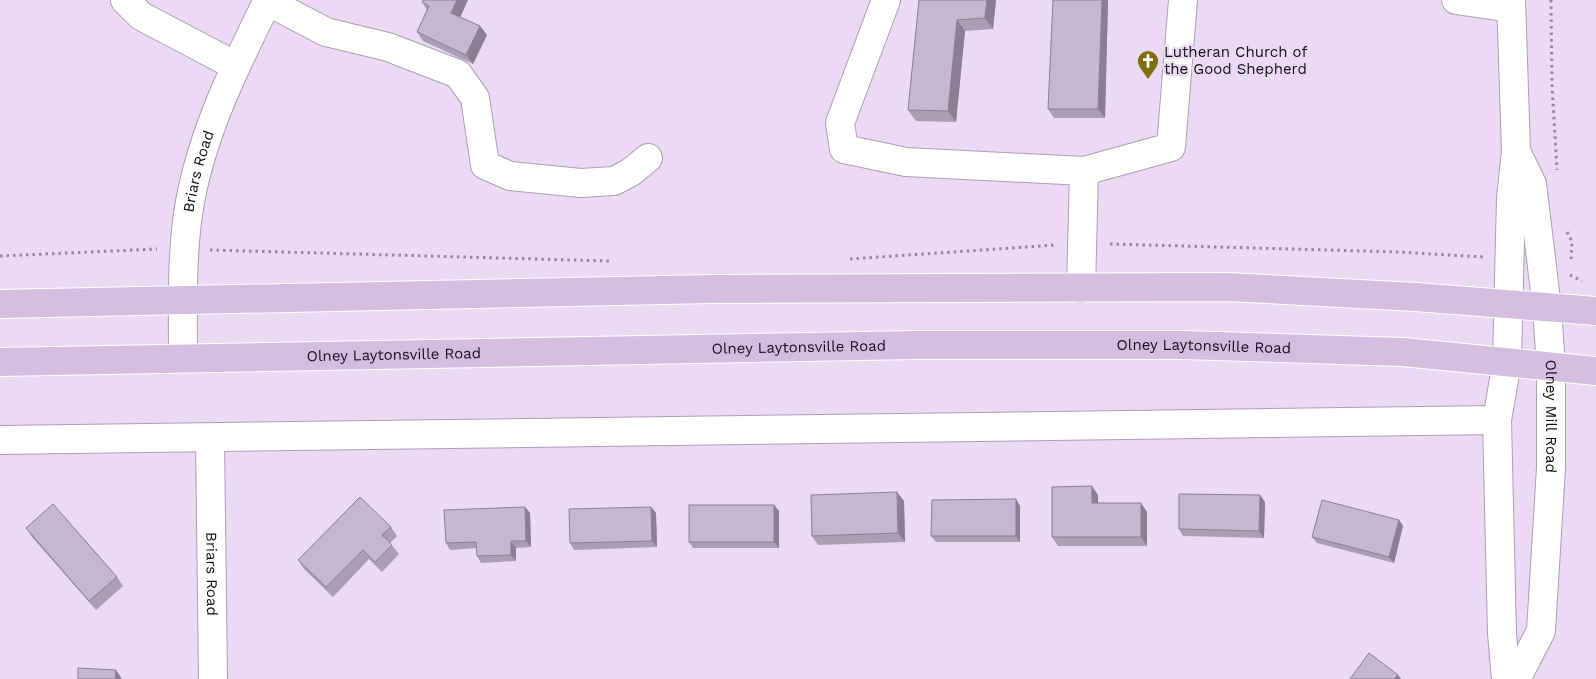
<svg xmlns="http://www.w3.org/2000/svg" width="1596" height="679" font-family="'Work Sans',sans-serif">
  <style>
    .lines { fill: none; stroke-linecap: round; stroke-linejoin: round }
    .minor-casing { stroke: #ae9cb6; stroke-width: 30 }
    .major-casing { stroke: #fff; stroke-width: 30 }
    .path { stroke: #94879a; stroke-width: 3; stroke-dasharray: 2.5 4; stroke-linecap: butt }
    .minor { stroke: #fff; stroke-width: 28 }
    .major { stroke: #d5bde0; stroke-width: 28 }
    .wall { fill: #ab9db3 }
    .shaded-wall { fill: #8b7f92 }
    .building { fill: #c7b6d0; stroke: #8b7f92 }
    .labels { text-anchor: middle; stroke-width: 4.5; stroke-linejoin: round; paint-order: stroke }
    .poi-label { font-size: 15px; fill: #130d16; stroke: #ecd9f4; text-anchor: start }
    .street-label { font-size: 15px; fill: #130d16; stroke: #ecd9f4 }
  </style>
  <rect width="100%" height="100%" fill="#ecd9f4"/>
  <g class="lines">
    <g class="minor-casing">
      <g id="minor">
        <path d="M125 0 141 16 236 66"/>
        <path d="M886 0 840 123 844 149 906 162 1084 171 1081 288"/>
        <path d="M1456 0 1511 8"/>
        <path d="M267 1 326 32 388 47 458 74 475 98 485 165 510 176 581 183 614 181 631 172 648 158"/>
        <path id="s1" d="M1516 151 1532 184 1547 308 1551 367V468L1541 631 1516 679"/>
        <path d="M1084 171 1171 147 1183 0"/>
        <path id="s2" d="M183 358C183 307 181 252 190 202 203 130 236 65 268 0"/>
        <path id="s3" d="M210 439 213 679"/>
        <path d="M0 440 1497 420"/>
        <path d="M1506 679 1502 633 1497 420 1507 362 1511 198 1516 151 1511 0"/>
      </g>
    </g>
    <g class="major-casing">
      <g id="major">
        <path d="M0 304 713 289 1228 287 1416 297 1596 311"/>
        <path id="s4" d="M0 362 916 345H1184L1403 352 1596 371"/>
      </g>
    </g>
    <g class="path">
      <path d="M1551 0 1552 85 1557 170"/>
      <path d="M1567 232 1572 241 1571 262"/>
      <path d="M1110 244 1399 252 1483 257"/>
      <path d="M210 250 609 261"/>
      <path d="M0 256 157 249"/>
      <path d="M850 259 1056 245"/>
      <path d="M1570 275 1582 281"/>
    </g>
    <use href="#minor" class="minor"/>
    <use href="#major" class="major"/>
  </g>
  <g class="wall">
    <path d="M423 0H468L460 17 480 26 487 35 473 64 423 41 417 32 427 10 422 2Z"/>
    <path d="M919 0H996L993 29 965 31 956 122 916 121 908 110Z"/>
    <path d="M1053 0H1108L1105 118H1054L1048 109Z"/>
    <path d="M1098 495V503L1147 512V546H1058L1052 537Z"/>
    <path d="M1260 495 1265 502 1264 538 1183 536 1179 529Z"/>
    <path d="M904 501 905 542 818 545 812 536Z"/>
    <path d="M774 505 779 511V548H693L689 542Z"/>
    <path d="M1020 506V542H936L931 536Z"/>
    <path d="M525 507 530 513 531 547 516 548V561L481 563 477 556V548L450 550 446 543Z"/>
    <path d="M651 507 656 513 657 547 574 550 570 543Z"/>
    <path d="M1399 520 1403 526 1394 563 1317 543 1312 537Z"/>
    <path d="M391 527 397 536 390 543 399 554 382 572 369 559 333 597 304 569 298 560Z"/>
    <path d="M26 528 117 577 123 586 96 610 32 537Z"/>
  </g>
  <g class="shaded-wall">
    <path d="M457 0H468L458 22 451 13Z"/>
    <path d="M987 0H996L993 29 985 18Z"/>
    <path d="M1102 0H1108L1105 118 1098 109Z"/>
    <path d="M957 20 965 31 956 122 948 111Z"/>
    <path d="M480 26 487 35 473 64 466 55Z"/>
    <path d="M1092 486 1098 495V512L1092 503Z"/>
    <path d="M897 492 904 501 905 542 898 533Z"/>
    <path d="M1260 495 1265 502 1264 538 1259 531Z"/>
    <path d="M1016 499 1020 506V542L1016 536Z"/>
    <path d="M1141 503 1147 512V546L1141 537Z"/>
    <path d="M774 505 779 511V548L774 542Z"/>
    <path d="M525 507 530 513 531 547 526 541Z"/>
    <path d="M651 507 656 513 657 547 652 541Z"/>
    <path d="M1399 520 1403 526 1394 563 1389 557Z"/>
    <path d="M511 541 516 548V561L511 555Z"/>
    <path d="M116 670 122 679H115Z"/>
    <path d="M1398 675 1401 679H1394Z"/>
  </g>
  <g class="building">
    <path d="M423 0H457L451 13 480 26 466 55 417 32 429 6 422 2Z"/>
    <path d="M919 0H987L985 18 957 20 948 111 908 110Z"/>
    <path d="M1053 0H1102L1098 109H1048Z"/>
    <path d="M1092 486V503H1141V537H1052V487Z"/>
    <path d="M897 492 898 533 812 536 811 495Z"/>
    <path d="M1179 494 1260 495 1259 531 1179 529Z"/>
    <path d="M360 497 391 527 382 535 392 545 375 562 363 550 326 587 298 560Z"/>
    <path d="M1016 499V536H931L932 500Z"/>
    <path d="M1322 500 1399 520 1389 557 1312 537Z"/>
    <path d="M53 504 117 577 89 601 26 528Z"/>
    <rect x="689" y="505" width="85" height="37"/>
    <path d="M525 507 526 541H511V555L477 556 476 542 446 543 444 510Z"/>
    <path d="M651 507 652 541 570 543 569 509Z"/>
    <path d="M1369 653 1398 675 1394 679H1350Z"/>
    <path d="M78 668 116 670 115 679H78Z"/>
  </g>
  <defs>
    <g id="church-pin" transform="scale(1.125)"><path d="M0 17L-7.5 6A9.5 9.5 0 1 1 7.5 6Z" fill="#806e0b" stroke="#ecd9f4"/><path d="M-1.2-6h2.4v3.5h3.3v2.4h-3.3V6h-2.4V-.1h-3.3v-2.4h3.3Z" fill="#fff"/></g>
  </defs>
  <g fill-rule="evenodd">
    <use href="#church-pin" x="1148" y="61"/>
  </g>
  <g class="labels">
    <g class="poi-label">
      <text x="1164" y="57">Lutheran Church of<tspan x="1164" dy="17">the Good Shepherd</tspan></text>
    </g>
    <g class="street-label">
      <text dy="5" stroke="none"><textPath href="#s2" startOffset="188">Briars Road</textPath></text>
      <text dy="5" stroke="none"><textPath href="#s4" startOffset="799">Olney Laytonsville Road</textPath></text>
      <text dy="5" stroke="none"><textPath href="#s4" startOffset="1204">Olney Laytonsville Road</textPath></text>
      <text dy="5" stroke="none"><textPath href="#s4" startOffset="394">Olney Laytonsville Road</textPath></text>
      <text dy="5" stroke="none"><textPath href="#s1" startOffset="270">Olney Mill Road</textPath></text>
      <text dy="5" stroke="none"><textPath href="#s3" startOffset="135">Briars Road</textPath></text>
    </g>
  </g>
</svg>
